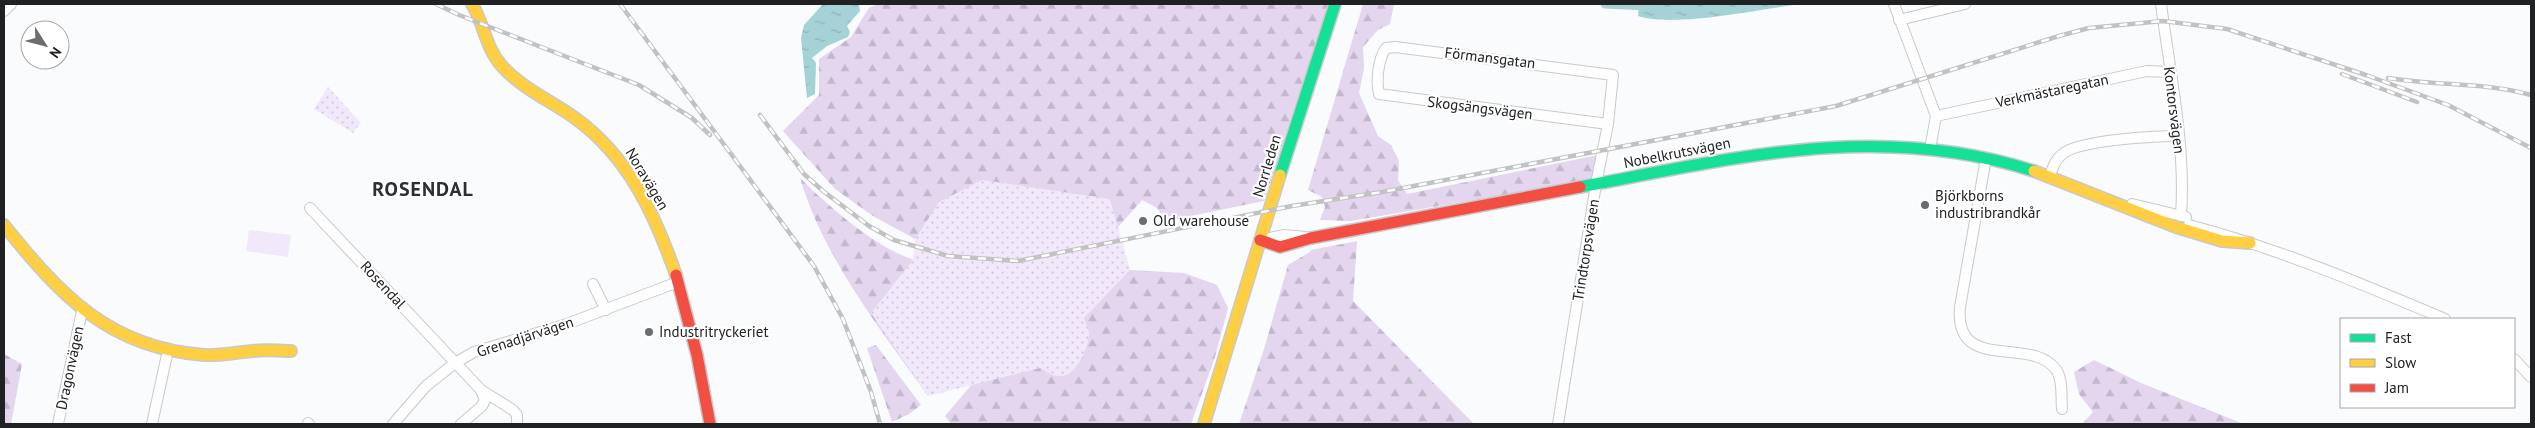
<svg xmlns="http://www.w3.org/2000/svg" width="2535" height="428" font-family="'PT Sans',sans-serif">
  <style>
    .green { fill: #f2e8fb }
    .forest { fill: url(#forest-firs) }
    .park { fill: url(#park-dots) }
    .water { fill: url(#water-ripples) }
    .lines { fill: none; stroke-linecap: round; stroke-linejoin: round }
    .canal { stroke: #a5d2d7; stroke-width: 9 }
    .street-casing { stroke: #c8c9ca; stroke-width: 12 }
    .fast-casing { stroke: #c8c9ca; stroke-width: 14 }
    .slow-casing { stroke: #c8c9ca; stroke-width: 14 }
    .jam-casing { stroke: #c8c9ca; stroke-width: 14 }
    .street { stroke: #fefeff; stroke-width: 10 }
    .fast { stroke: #16e098; stroke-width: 11 }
    .slow { stroke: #ffcf43; stroke-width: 11 }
    .jam { stroke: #f24e42; stroke-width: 11 }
    .rail-casing { stroke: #c2c2c3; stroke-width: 4.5 }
    .rail { stroke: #fff; stroke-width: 2.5; stroke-dasharray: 8; stroke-linecap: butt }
    .poi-dot { fill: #6c6d6f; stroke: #fff; stroke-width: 2 }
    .labels { text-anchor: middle; stroke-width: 4.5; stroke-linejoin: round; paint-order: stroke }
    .street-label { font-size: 15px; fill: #202123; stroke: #fff }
    .poi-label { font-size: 15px; fill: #202123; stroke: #fff; text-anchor: start }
    .district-label { font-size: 20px; font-weight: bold; letter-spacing: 1px; fill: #2c2f33; stroke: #fff }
  </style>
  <defs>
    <pattern id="forest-firs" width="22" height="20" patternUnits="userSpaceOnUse" patternTransform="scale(1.25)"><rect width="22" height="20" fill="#e3d6ee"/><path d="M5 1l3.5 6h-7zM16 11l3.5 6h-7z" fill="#c2b7cc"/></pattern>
    <pattern id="park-dots" width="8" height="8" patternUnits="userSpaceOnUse" patternTransform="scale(1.25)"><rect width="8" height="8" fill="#f2e8fb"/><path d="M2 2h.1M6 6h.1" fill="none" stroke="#cfc7d7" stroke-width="1.8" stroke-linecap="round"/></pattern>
    <pattern id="water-ripples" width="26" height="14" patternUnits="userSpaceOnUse" patternTransform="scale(1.25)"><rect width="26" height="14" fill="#a5d2d7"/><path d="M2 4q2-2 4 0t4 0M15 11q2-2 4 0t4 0" fill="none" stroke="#8eb4b8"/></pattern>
  </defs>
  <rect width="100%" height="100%" fill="#f9fbfd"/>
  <path class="green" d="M249 230 291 235 288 257 246 251Z"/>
  <g class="forest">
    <path d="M878 4H1328L1264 201 1166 221 1157 208 1142 200 1110 236 967 247 915 239 873 216 835 189 783 131 819 95V59L851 37 869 8Z"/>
    <path d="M1363 4H1394L1390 24 1378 30 1363 47 1364 68 1359 93 1378 136 1391 145 1399 161 1398 180 1407 194 1598 155 1595 179 1351 221 1320 220 1325 207 1322 197 1308 190Z"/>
    <path d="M800 178C829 207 875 247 914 260 933 266 955 268 974 271L963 367 928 396C880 329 824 258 800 178Z"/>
    <path d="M1357 241 1353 301 1474 424H1239L1264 349 1288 265 1310 252 1311 250Z"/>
    <path d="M1130 270 1184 273 1217 285 1228 308 1215 357 1191 424H951L945 416 1013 336 1072 281Z"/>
    <path d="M876 345 921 405 909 414 892 422 867 348Z"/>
    <path d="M4 354 22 364 11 424H4Z"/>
    <path d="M2094 360 2141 383 2244 424H2082L2093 412 2079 394 2074 372Z"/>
  </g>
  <g class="park">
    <path d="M328 87 361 123 353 133 314 109Z"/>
    <path d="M982 180 1110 199 1130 270 1084 318C1085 323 1089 328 1089 333 1089 346 1077 376 1061 376 1053 377 1047 372 1040 368L928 396 871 313 913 260 915 239 939 202Z"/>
  </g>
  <g class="water">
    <path d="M823 4H859L860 11 847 26 850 32 848 37 827 46 812 58 816 63 815 94 807 98 801 38 804 25Z"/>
    <path d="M1639 4H1801C1760 9 1675 28 1638 16Z"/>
  </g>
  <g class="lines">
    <path class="canal" d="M1605 4 1649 6"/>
    <g class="street-casing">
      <g id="street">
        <path d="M1894 4 1936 116 1930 149"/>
        <path d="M2161 4C2170 74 2186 145 2181 216"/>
        <path d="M4 11 11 4"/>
        <path d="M1899 20 1965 4"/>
        <path d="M1936 116 2147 71 2169 72"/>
        <path d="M1986 158 1960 307C1954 375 2033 334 2057 371 2063 381 2061 398 2062 409"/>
        <path d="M2050 175C2053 167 2056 158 2064 153 2081 140 2155 136 2178 136"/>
        <path d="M2132 204 2186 217"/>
        <path d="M310 208 481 390 513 410 517 415V424"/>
        <path d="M2189 225C2277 248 2362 284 2445 319"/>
        <path d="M1260 240 1284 235 1306 237"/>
        <path d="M593 284 606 310"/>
        <path d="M2514 359 2531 377"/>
        <path d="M308 423 309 424"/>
        <path d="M58 424 82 311"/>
        <path d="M152 424 168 350"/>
        <path d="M393 424 426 386 455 363 474 352 564 325 678 282"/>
        <path d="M461 424 482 406 485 400 481 390"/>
        <path d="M1558 424 1596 184 1608 124 1613 75 1395 47 1386 48C1378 59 1376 81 1379 94L1608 124"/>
      </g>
    </g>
    <g class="fast-casing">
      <g id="fast">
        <path d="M1280 175 1335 4"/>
        <path d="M1580 187C1734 158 1879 121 2034 171"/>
      </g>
    </g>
    <g class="slow-casing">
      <g id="slow">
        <path d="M472 4C484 24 486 48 501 65 521 88 551 101 575 118 629 157 655 215 676 275"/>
        <path d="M2034 171 2176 227 2222 241 2250 243"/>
        <path d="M4 225C60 295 109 348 204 355 220 356 237 352 253 351 266 349 278 351 291 351"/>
        <path d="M1204 424 1280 175"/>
      </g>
    </g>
    <g class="jam-casing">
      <g id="jam">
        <path d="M1260 240 1280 247 1311 238 1580 187"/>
        <path d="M676 275 697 355 710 424"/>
      </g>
    </g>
    <use href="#street" class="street"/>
    <use href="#fast" class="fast"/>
    <use href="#slow" class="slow"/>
    <use href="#jam" class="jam"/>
    <g class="rail-casing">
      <g id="rail">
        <path d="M436 4 459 15 639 85 692 118 710 135"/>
        <path d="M620 4 814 266 843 319 871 392 880 424"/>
        <path d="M2342 74 2417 102"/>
        <path d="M2388 78C2436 86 2485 82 2531 95"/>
        <path d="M760 115 804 174 823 191 869 226 894 240 948 256 1018 261 1292 206 1382 192 1836 106 2059 36 2089 28 2163 21 2227 29 2366 75 2448 105 2531 148"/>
      </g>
    </g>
    <use href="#rail" class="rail"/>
  </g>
  <g class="poi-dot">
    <circle cx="1925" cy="205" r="5"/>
    <circle cx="1143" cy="221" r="5"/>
    <circle cx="649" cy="332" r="5"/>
  </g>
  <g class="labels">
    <g class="street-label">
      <text transform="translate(1490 58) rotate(7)" y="5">Förmansgatan</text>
      <text transform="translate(2052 91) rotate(-12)" y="5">Verkmästaregatan</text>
      <text transform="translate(1480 108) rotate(7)" y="5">Skogsängsvägen</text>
      <text transform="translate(2174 110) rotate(83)" y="5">Kontorsvägen</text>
      <text transform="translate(1677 153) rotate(-11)" y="5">Nobelkrutsvägen</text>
      <text transform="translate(1267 166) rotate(-73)" y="5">Norrleden</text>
      <text transform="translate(647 179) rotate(59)" y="5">Noravägen</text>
      <text transform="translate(1586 250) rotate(-81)" y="5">Trindtorpsvägen</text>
      <text transform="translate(383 285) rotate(47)" y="5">Rosendal</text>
      <text transform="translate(525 337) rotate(-18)" y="5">Grenadjärvägen</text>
      <text transform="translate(70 368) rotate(-78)" y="5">Dragonvägen</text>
    </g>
    <g class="poi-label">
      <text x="1935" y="201">Björkborns<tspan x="1935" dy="17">industribrandkår</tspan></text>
      <text x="1153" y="226">Old warehouse</text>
      <text x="659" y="337">Industritryckeriet</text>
    </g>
    <g class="district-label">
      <text x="423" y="196">ROSENDAL</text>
    </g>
  </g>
  <rect width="2535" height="428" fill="none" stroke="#202123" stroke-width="10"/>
  <rect x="2340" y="318" width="175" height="90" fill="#ffffff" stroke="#a6a6a7"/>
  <rect x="2350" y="334" width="25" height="8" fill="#16e098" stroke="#a6a6a7"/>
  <text x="2385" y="343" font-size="15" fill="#202123">Fast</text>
  <rect x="2350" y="359" width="25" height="8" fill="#ffcf43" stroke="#a6a6a7"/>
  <text x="2385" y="368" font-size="15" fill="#202123">Slow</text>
  <rect x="2350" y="384" width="25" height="8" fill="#f24e42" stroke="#a6a6a7"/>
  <text x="2385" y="393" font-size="15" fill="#202123">Jam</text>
  <g transform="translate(45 45) rotate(126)"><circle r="24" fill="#ffffff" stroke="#a6a6a7"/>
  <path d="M0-4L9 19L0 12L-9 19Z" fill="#6c6d6f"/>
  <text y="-8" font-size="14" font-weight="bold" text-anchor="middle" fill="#202123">N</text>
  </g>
</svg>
